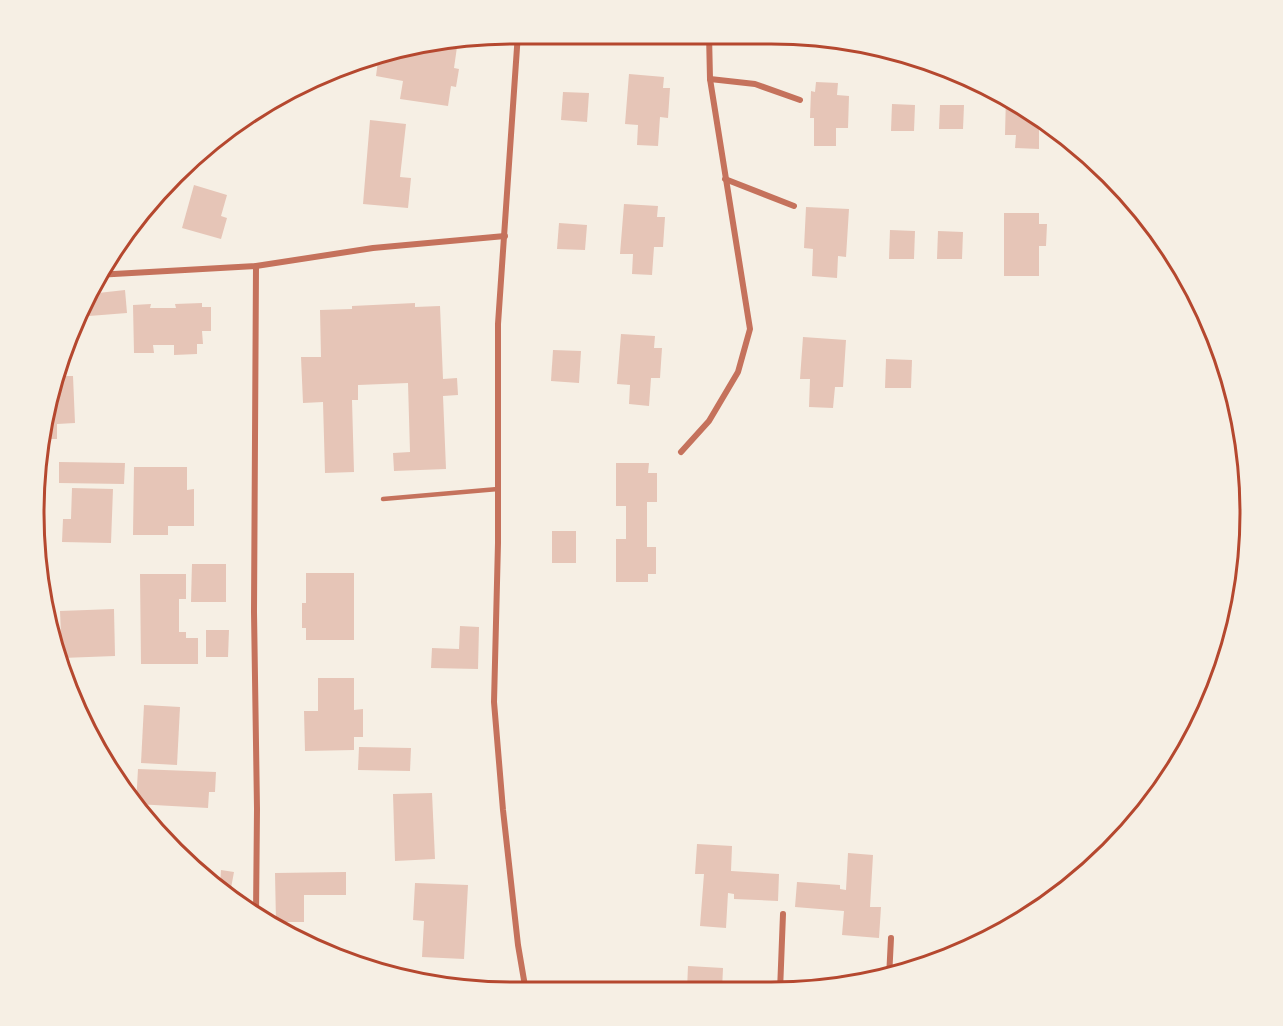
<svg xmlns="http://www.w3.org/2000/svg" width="1283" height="1026" font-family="'Fira Sans Condensed',sans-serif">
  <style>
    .building { fill: #e6c5b7 }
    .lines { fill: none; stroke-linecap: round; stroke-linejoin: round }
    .service { stroke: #c5725c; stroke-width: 4.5 }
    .minor { stroke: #c5725c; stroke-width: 6 }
    .rim { fill: none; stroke: #b5482f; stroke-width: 3 }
  </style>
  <rect width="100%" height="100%" fill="#f6efe4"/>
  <g class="building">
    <path d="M458 40 454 68 459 69 456 87 451 86 448 106 400 99 403 81 376 76 379 53 389 49 412 46 411 51 418 52 419 45Z"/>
    <path d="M629 74 664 77 663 88H670L668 118 660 117 658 146 637 145 638 125 625 124Z"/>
    <path d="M816 82 838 83 837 95 849 96 848 128H836V146H814V118H810L811 91 815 92Z"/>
    <path d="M563 92 589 93 587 122 561 120Z"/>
    <path d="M1006 95 1039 118V149L1015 148 1016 135H1005Z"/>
    <path d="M892 104 915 105 914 131H891Z"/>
    <path d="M940 105H964L963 129H939Z"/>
    <path d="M370 120 406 124 400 177 411 178 408 208 363 204Z"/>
    <path d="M194 185 227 195 221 216 227 218 221 239 182 228Z"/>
    <path d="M624 204 658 206 657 217H665L663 247H654L652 275 632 274 633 254H620Z"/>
    <path d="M806 207 849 209 846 257 838 256 837 278 812 276 813 249 804 248Z"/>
    <path d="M1004 213H1039V224H1047L1046 246H1039V276H1004Z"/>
    <path d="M559 223 587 225 585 250 557 249Z"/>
    <path d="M890 230 915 231 914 259H889Z"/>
    <path d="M938 231 963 232 962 259H937Z"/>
    <path d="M125 290 127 313 89 316V294Z"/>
    <path d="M202 303V307H211V331H202L203 344H197V354L174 355V345H153L154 353H134L133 305 151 304 150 308H176L175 304Z"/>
    <path d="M415 303V307L440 306 443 379 457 378 458 395 443 396 446 469 394 471 393 453 410 452 408 383 358 385V400H352L354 472 325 473 323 402 303 403 301 357H321L320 310 352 309V306Z"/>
    <path d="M72 333 73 353H64L67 347Z"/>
    <path d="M621 334 655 336 654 348H662L660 378H651L649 406 629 404 630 385 617 384Z"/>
    <path d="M803 337 846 340 843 387H835L833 408 809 407 810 379H800Z"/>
    <path d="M553 350 581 351 579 383 551 381Z"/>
    <path d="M886 359 912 360 911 388H885Z"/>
    <path d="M54 376H73L75 423 57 424V439H43L49 388Z"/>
    <path d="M59 462 125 463 124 484 59 483Z"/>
    <path d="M616 463H649L648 473H657V502H647V547H656V574H648V582H616V539H626V506H616Z"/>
    <path d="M134 467H187V490L194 489V526H168V535H133Z"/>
    <path d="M72 488 113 489 111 543 62 542 63 519H71Z"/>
    <rect x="552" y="531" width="24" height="32"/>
    <path d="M192 564H226V602H191Z"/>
    <path d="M306 573H354V640H306V628H302V603H306Z"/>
    <path d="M140 574H186V599H179V632H186V638H198V664H141Z"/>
    <path d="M114 609 115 656 62 658 60 611Z"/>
    <path d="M460 626 479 627 478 669 431 668 432 648 459 649Z"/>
    <path d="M206 630H229L228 657H206Z"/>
    <path d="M318 678H354V710L363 709V737H354V750L305 751 304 711H318Z"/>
    <path d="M144 705 180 707 177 765 141 763Z"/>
    <path d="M359 747 411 748 410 771 358 770Z"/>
    <path d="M138 769 216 772 215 792H209L208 808 136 804Z"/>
    <path d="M432 793 435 859 395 861 393 794Z"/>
    <path d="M697 844 732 846 731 871 779 874 778 901 734 899V894L728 893 726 928 700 926 704 874H695Z"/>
    <path d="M848 853 873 855 870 907H881L879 938 842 935 844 911 795 907 797 882 840 885V889L846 890Z"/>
    <path d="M221 870 234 872 231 888 220 886Z"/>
    <path d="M346 872V895H304V922H276L275 873Z"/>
    <path d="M415 883 468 885 464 959 422 957 424 921 413 920Z"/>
    <path d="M688 966 723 968 722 990H687Z"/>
    <path d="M841 975 867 977V981L841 985Z"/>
  </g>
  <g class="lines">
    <path class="service" d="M383 499 498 489"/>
    <g class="minor">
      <path d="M518 33 498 324V543L494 702 503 810 518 945 525 986"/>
      <path d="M710 79 755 84 800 100"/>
      <path d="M725 179 794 206"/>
      <path d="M96 275 256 266 373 248 505 236"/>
      <path d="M681 452 709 421 738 372 750 329 710 79 709 34"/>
      <path d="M256 914 257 809 254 612 256 266"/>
      <path d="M889 978 891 938"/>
      <path d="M780 991 783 914"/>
    </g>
  </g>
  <path d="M0 0H1283V1026H0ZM513 44H771A469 469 0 0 1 1240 513V513A469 469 0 0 1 771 982H513A469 469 0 0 1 44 513V513A469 469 0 0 1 513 44Z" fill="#f6efe4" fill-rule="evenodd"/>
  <path class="rim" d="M513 44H771A469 469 0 0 1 1240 513V513A469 469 0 0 1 771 982H513A469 469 0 0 1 44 513V513A469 469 0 0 1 513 44Z"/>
</svg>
